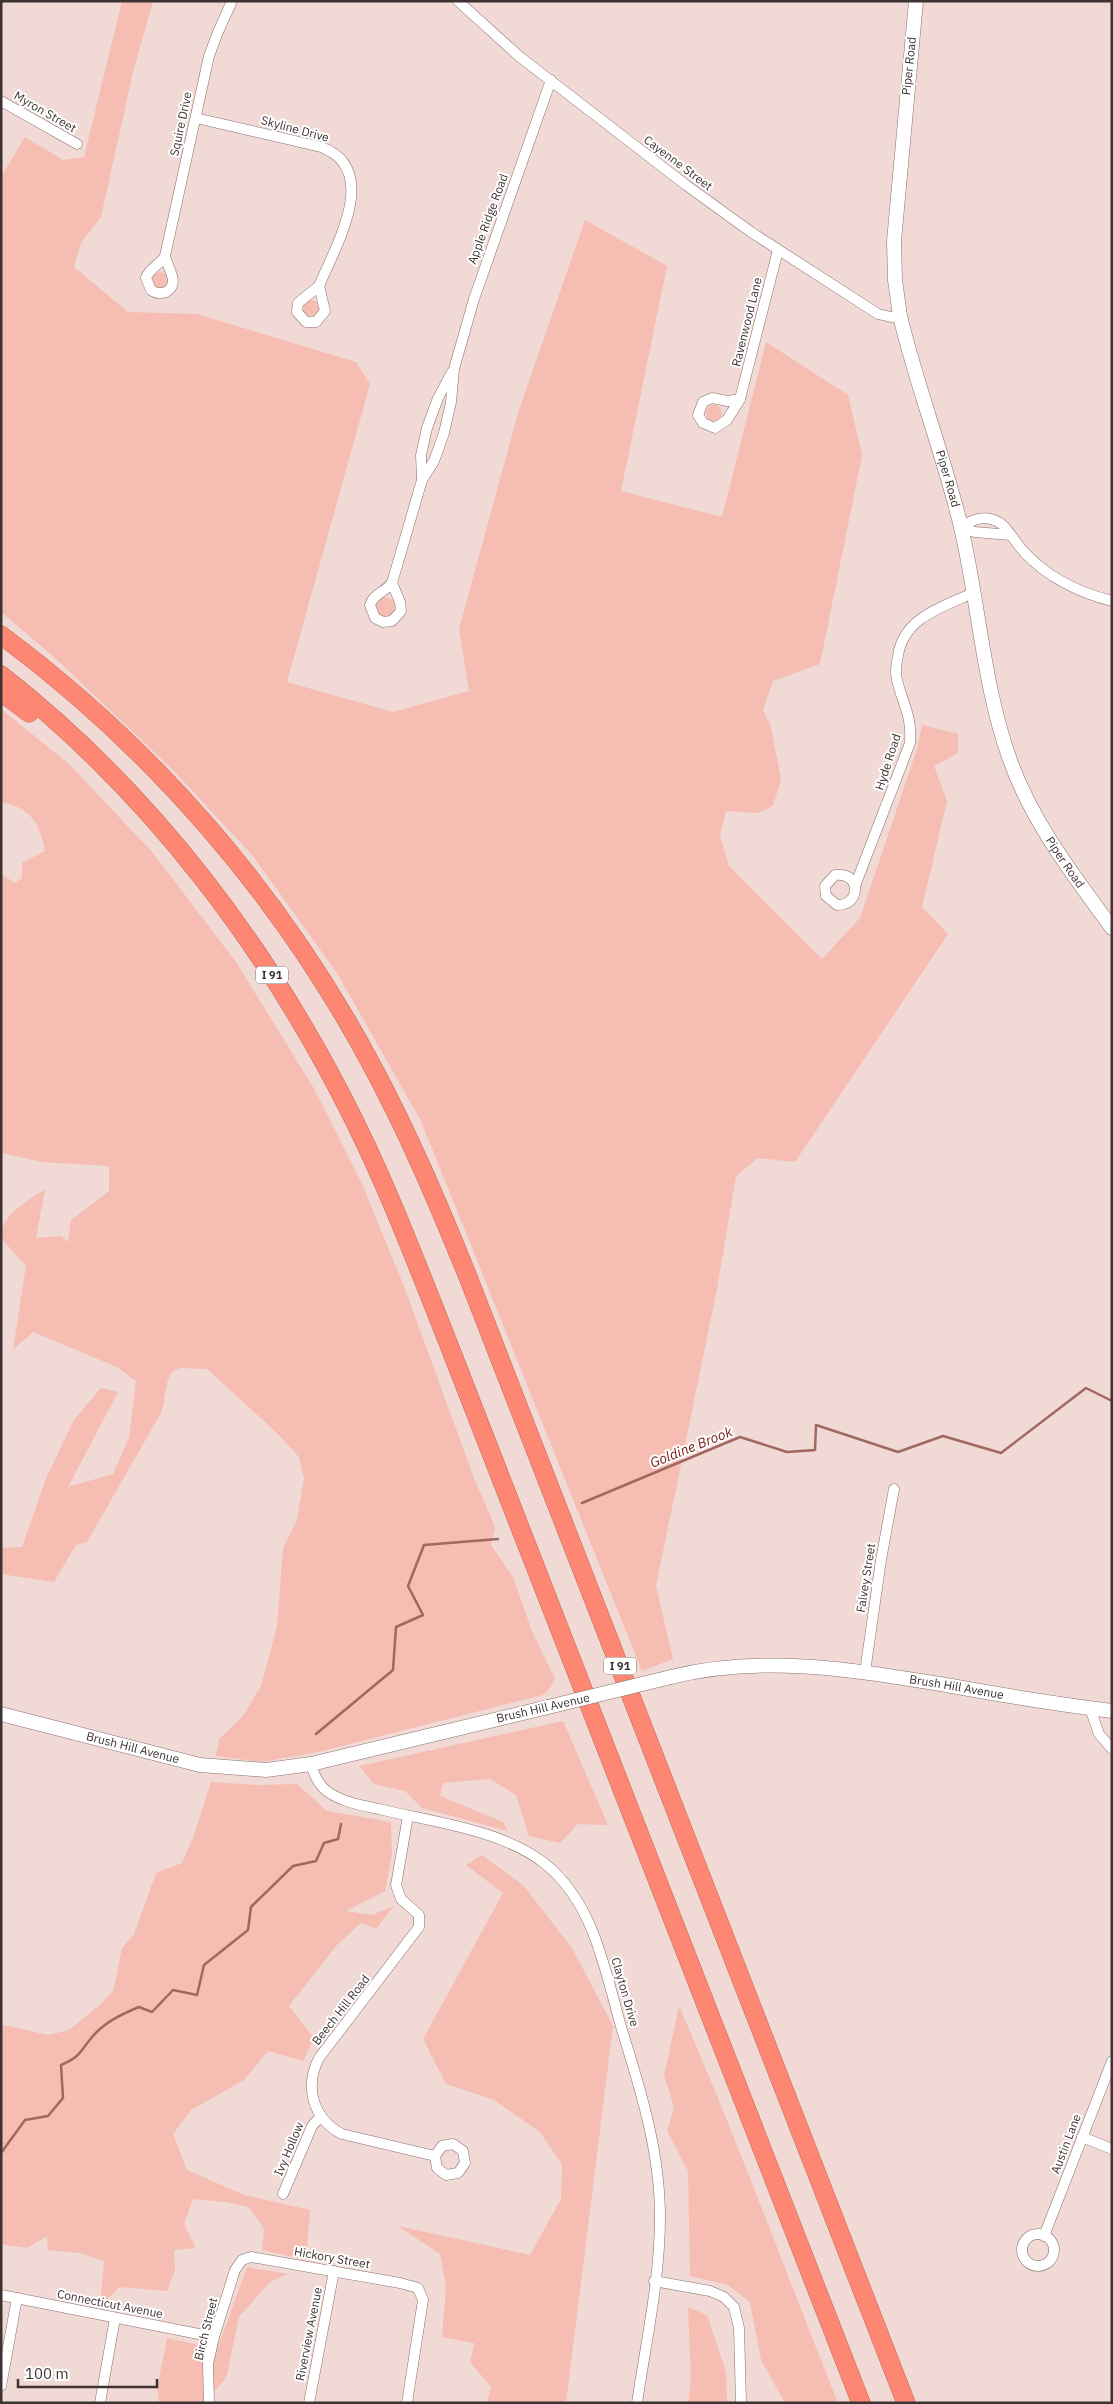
<svg xmlns="http://www.w3.org/2000/svg" width="1113" height="2404" font-family="'IBM Plex Sans',sans-serif">
  <style>
    .green { fill: #f6bdb2 }
    .lines { fill: none; stroke-linecap: round; stroke-linejoin: round }
    .stream { stroke: #a0685e; stroke-width: 2.5 }
    .street-casing { stroke: #86716d; stroke-width: 11 }
    .secondary-casing { stroke: #86716d; stroke-width: 15 }
    .highway-casing { stroke: #ba6a5c; stroke-width: 19 }
    .street { stroke: #fff; stroke-width: 10 }
    .secondary { stroke: #fff; stroke-width: 14 }
    .highway { stroke: #fe8773; stroke-width: 18 }
    .secondary-bridge-casing { stroke: #86716d; stroke-width: 15; stroke-linecap: butt }
    .secondary-bridge { stroke: #fff; stroke-width: 14 }
    .labels { text-anchor: middle; stroke-width: 4; stroke-linejoin: round; paint-order: stroke }
    .shield { fill: #fff; stroke: #777070; stroke-width: 1 }
    .shield-label { font-size: 11px; font-weight: bold; fill: #3d3332 }
    .street-label { font-size: 12px; fill: #3d3332; stroke: #fff }
    .water-label { font-size: 14px; font-style: italic; fill: #741a0e; stroke: #fff }
  </style>
  <rect width="100%" height="100%" fill="#f1d9d5"/>
  <g class="green">
    <path d="M122 1H153L133 72 101 217 81 243 74 267 128 312 197 314 356 362 370 384 287 682 393 712 469 691 459 629 519 410 585 220 667 266 621 491 722 517 766 342 848 395 862 455 820 664 773 681 763 710 771 727 781 779 773 806 758 813 726 811 720 836 729 866 822 959 860 918 917 749 922 725 958 734V753L934 766 947 801 922 907 948 934 795 1162 758 1158 736 1176 717 1289 656 1586 673 1659 642 1671 421 1121 337 973 253 856 173 770 55 658 1 612V177L25 137 63 160 84 157Z"/>
    <circle cx="160" cy="280" r="8"/>
    <circle cx="311" cy="308" r="8"/>
    <circle cx="714" cy="413" r="8"/>
    <circle cx="385" cy="607" r="10"/>
    <path d="M1 709 69 764 153 853 236 962 313 1087 362 1184 405 1289 474 1478 495 1527 491 1545 513 1577 532 1631 555 1679 550 1688 543 1695 318 1752 262 1762 216 1756 219 1739 243 1716 261 1686 277 1626 283 1548 297 1520 304 1479 299 1457 278 1434 207 1369 180 1368 172 1372 168 1379 162 1411 87 1542 76 1545 54 1582 1 1574V1548L22 1547 47 1476 74 1420 101 1388 118 1392 68 1487 113 1474 129 1438 136 1381 117 1367 33 1332 13 1350 26 1266 1 1238C1 1214 27 1202 45 1189L36 1238 61 1236 68 1242 71 1220 109 1191V1166L42 1162 1 1153V874L15 883 22 878V863L45 851C40 822 30 808 1 802Z"/>
    <path d="M563 1721 608 1825 578 1824 560 1843 529 1836 516 1795 490 1779 443 1783 440 1796 503 1822 508 1831 422 1808 405 1791 374 1784 359 1766Z"/>
    <path d="M211 1782 257 1785 297 1784 327 1811 391 1822 392 1853 385 1891 346 1911 372 1915 394 1906 376 1929 361 1923 337 1945 289 2006 314 2038 303 2061 268 2051 244 2080 191 2110 173 2134 187 2170 244 2195 310 2210 306 2260 262 2250 264 2229 249 2207 225 2202 193 2199 184 2224 196 2248 174 2250 175 2270 167 2291 119 2287 100 2307 104 2261 80 2253 48 2250 47 2236 27 2248 1 2244V2028L4 2025 48 2035 69 2030 101 2004 113 1991 122 1948 134 1934 156 1873 182 1863 194 1835Z"/>
    <path d="M482 1855 523 1885 572 1948 613 2026 566 2403H487L491 2387 470 2362 474 2343 442 2337 446 2287 440 2254 398 2226 530 2255 561 2199 562 2165 540 2132 494 2100 446 2084 423 2039 503 1893 466 1865Z"/>
    <path d="M679 2006C736 2136 785 2271 838 2403H785L761 2360 750 2302 728 2285 690 2276 688 2171 667 2131 674 2107 664 2075Z"/>
    <path d="M247 2267 288 2274 270 2282 239 2317 226 2378 204 2403H159L157 2388 167 2338 217 2349Z"/>
    <path d="M688 2307 707 2315 726 2372 727 2403H688L691 2379Z"/>
  </g>
  <g class="lines">
    <g class="stream">
      <path d="M582 1503 740 1437 787 1452 815 1450 816 1425 898 1452 943 1436 1001 1453 1086 1388 1112 1401"/>
      <path d="M316 1734 393 1670 396 1627 423 1615 408 1586 424 1545 498 1539"/>
      <path d="M1 2153 25 2120 48 2116 63 2098 61 2065C82 2056 79 2052 93 2036 105 2022 122 2014 139 2007L152 2012 173 1990 197 1995 204 1965 248 1930 251 1907 293 1866 316 1861 324 1843 338 1839 341 1824"/>
    </g>
    <g class="street-casing">
      <g id="street">
        <path d="M458 1 520 57 686 185 751 232 878 314 891 317 900 316"/>
        <path d="M1 101 77 144"/>
        <path d="M196 118 321 147C382 169 335 247 319 286"/>
        <path d="M165 256C160 265 149 268 146 278L151 290C155 293 160 294 166 292 181 284 167 267 165 256L209 56 218 32 232 1"/>
        <path d="M319 286 325 311 316 322H306L297 312 298 303Z"/>
        <path d="M712 398 728 401 740 399 727 420 715 428 703 423 698 415 703 402Z"/>
        <path d="M740 399 778 250"/>
        <path d="M422 480 434 461 444 433 451 402 454 369 474 299 551 80"/>
        <path d="M960 527C974 519 986 514 1000 523 1006 526 1018 546 1024 552 1047 577 1080 593 1112 601"/>
        <path d="M960 527 975 532 1010 535"/>
        <path d="M392 583 422 480 421 455 427 428 438 398 452 372"/>
        <path d="M392 583 400 602 401 611 392 621 383 622 375 618 370 605C373 594 385 592 392 583Z"/>
        <path d="M855 886C852 877 845 874 835 875L825 886 826 896 837 905C849 905 856 898 855 886L910 743C912 715 903 705 897 680 895 672 896 664 898 656 903 618 942 607 973 593"/>
        <path d="M865 1672 881 1560 894 1489"/>
        <path d="M1090 1708 1099 1734 1112 1749"/>
        <path d="M311 1764C314 1775 318 1785 328 1792 344 1803 365 1806 383 1810 434 1822 502 1830 544 1863 595 1903 605 1972 622 2030 641 2091 660 2152 660 2217 660 2279 646 2342 637 2403"/>
        <path d="M408 1816 396 1885 401 1899 419 1915V1927L319 2058C304 2087 313 2119 342 2134L435 2156 437 2168 446 2175 458 2173 465 2163 463 2151 453 2144 442 2146 435 2156"/>
        <path d="M1082 2137 1112 2149"/>
        <path d="M283 2194 312 2126 321 2116"/>
        <circle cx="1038" cy="2250" r="16"/>
        <path d="M1044 2236 1112 2061"/>
        <path d="M654 2281 710 2291 724 2297 734 2307 739 2328 741 2403"/>
        <path d="M1 2295 214 2337"/>
        <path d="M1 2386 17 2298"/>
        <path d="M100 2403 115 2318"/>
        <path d="M209 2403 208 2364 214 2337 235 2270 242 2260 251 2257 400 2283 418 2288 423 2300 407 2403"/>
        <path d="M309 2403 334 2271"/>
      </g>
    </g>
    <g class="secondary-casing">
      <g id="secondary">
        <path id="s1" d="M916 1 894 241 895 280 900 316C917 387 944 456 961 527 979 604 983 685 1010 760 1032 822 1073 875 1112 928"/>
        <path id="s2" d="M671 1677C763 1654 854 1670 946 1685 1001 1695 1056 1704 1112 1711"/>
        <path id="s3" d="M1 1714 200 1765 266 1770 311 1764 548 1707"/>
      </g>
    </g>
    <g class="highway-casing">
      <g id="highway">
        <path d="M1 635C153 748 279 893 369 1060 407 1130 438 1203 468 1277L906 2403"/>
        <path d="M1 675C153 794 270 950 355 1122 390 1193 418 1267 447 1340L861 2403"/>
        <path d="M1 692 29 713"/>
      </g>
    </g>
    <use href="#street" class="street"/>
    <use href="#secondary" class="secondary"/>
    <use href="#highway" class="highway"/>
    <g class="secondary-bridge-casing">
      <path id="secondary-bridge" d="M548 1707 671 1677"/>
    </g>
    <use href="#secondary-bridge" class="secondary-bridge"/>
  </g>
  <g class="labels">
    <g class="shield">
      <rect x="256" y="966.5" width="32" height="17" rx="4"/>
      <rect x="604" y="1657.5" width="32" height="17" rx="4"/>
    </g>
    <g class="shield-label">
      <text x="272" y="979">I 91</text>
      <text x="620" y="1670">I 91</text>
    </g>
    <g class="street-label">
      <text transform="translate(909 66) rotate(-84)" y="4">Piper Road</text>
      <text transform="translate(45 112) rotate(30)" y="4">Myron Street</text>
      <text transform="translate(181 124) rotate(-78)" y="4">Squire Drive</text>
      <text transform="translate(295 129) rotate(15)" y="4">Skyline Drive</text>
      <text transform="translate(678 163) rotate(37)" y="4">Cayenne Street</text>
      <text transform="translate(488 219) rotate(-70)" y="4">Apple Ridge Road</text>
      <text transform="translate(747 322) rotate(-76)" y="4">Ravenwood Lane</text>
      <text dy="4" stroke="none"><textPath href="#s1" startOffset="486">Piper Road</textPath></text>
      <text transform="translate(888 762) rotate(-72)" y="4">Hyde Road</text>
      <text dy="4" stroke="none"><textPath href="#s1" startOffset="891">Piper Road</textPath></text>
      <text transform="translate(866 1578) rotate(-81)" y="4">Falvey Street</text>
      <text dy="4" stroke="none"><textPath href="#s2" startOffset="288">Brush Hill Avenue</textPath></text>
      <text transform="translate(543 1708) rotate(-13)" y="4">Brush Hill Avenue</text>
      <text dy="4" stroke="none"><textPath href="#s3" startOffset="136">Brush Hill Avenue</textPath></text>
      <text transform="translate(625 1992) rotate(74)" y="4">Clayton Drive</text>
      <text transform="translate(341 2010) rotate(-52)" y="4">Beech Hill Road</text>
      <text transform="translate(1066 2144) rotate(-69)" y="4">Austin Lane</text>
      <text transform="translate(289 2149) rotate(-67)" y="4">Ivy Hollow</text>
      <text transform="translate(332 2258) rotate(10)" y="4">Hickory Street</text>
      <text transform="translate(110 2304) rotate(11)" y="4">Connecticut Avenue</text>
      <text transform="translate(206 2329) rotate(-76)" y="4">Birch Street</text>
      <text transform="translate(309 2334) rotate(-79)" y="4">Riverview Avenue</text>
    </g>
    <g class="water-label">
      <text transform="translate(691 1447) rotate(-22)" y="5">Goldine Brook</text>
    </g>
  </g>
  <rect width="1113" height="2404" fill="none" stroke="#3d3332" stroke-width="5"/>
  <path d="M18 2379v8h139v-8" fill="none" stroke="#3d3332" stroke-width="2.5"/>
  <text x="25" y="2379" font-size="15" fill="#3d3332" stroke="#ffffff" stroke-width="4" paint-order="stroke">100 m</text>
</svg>
